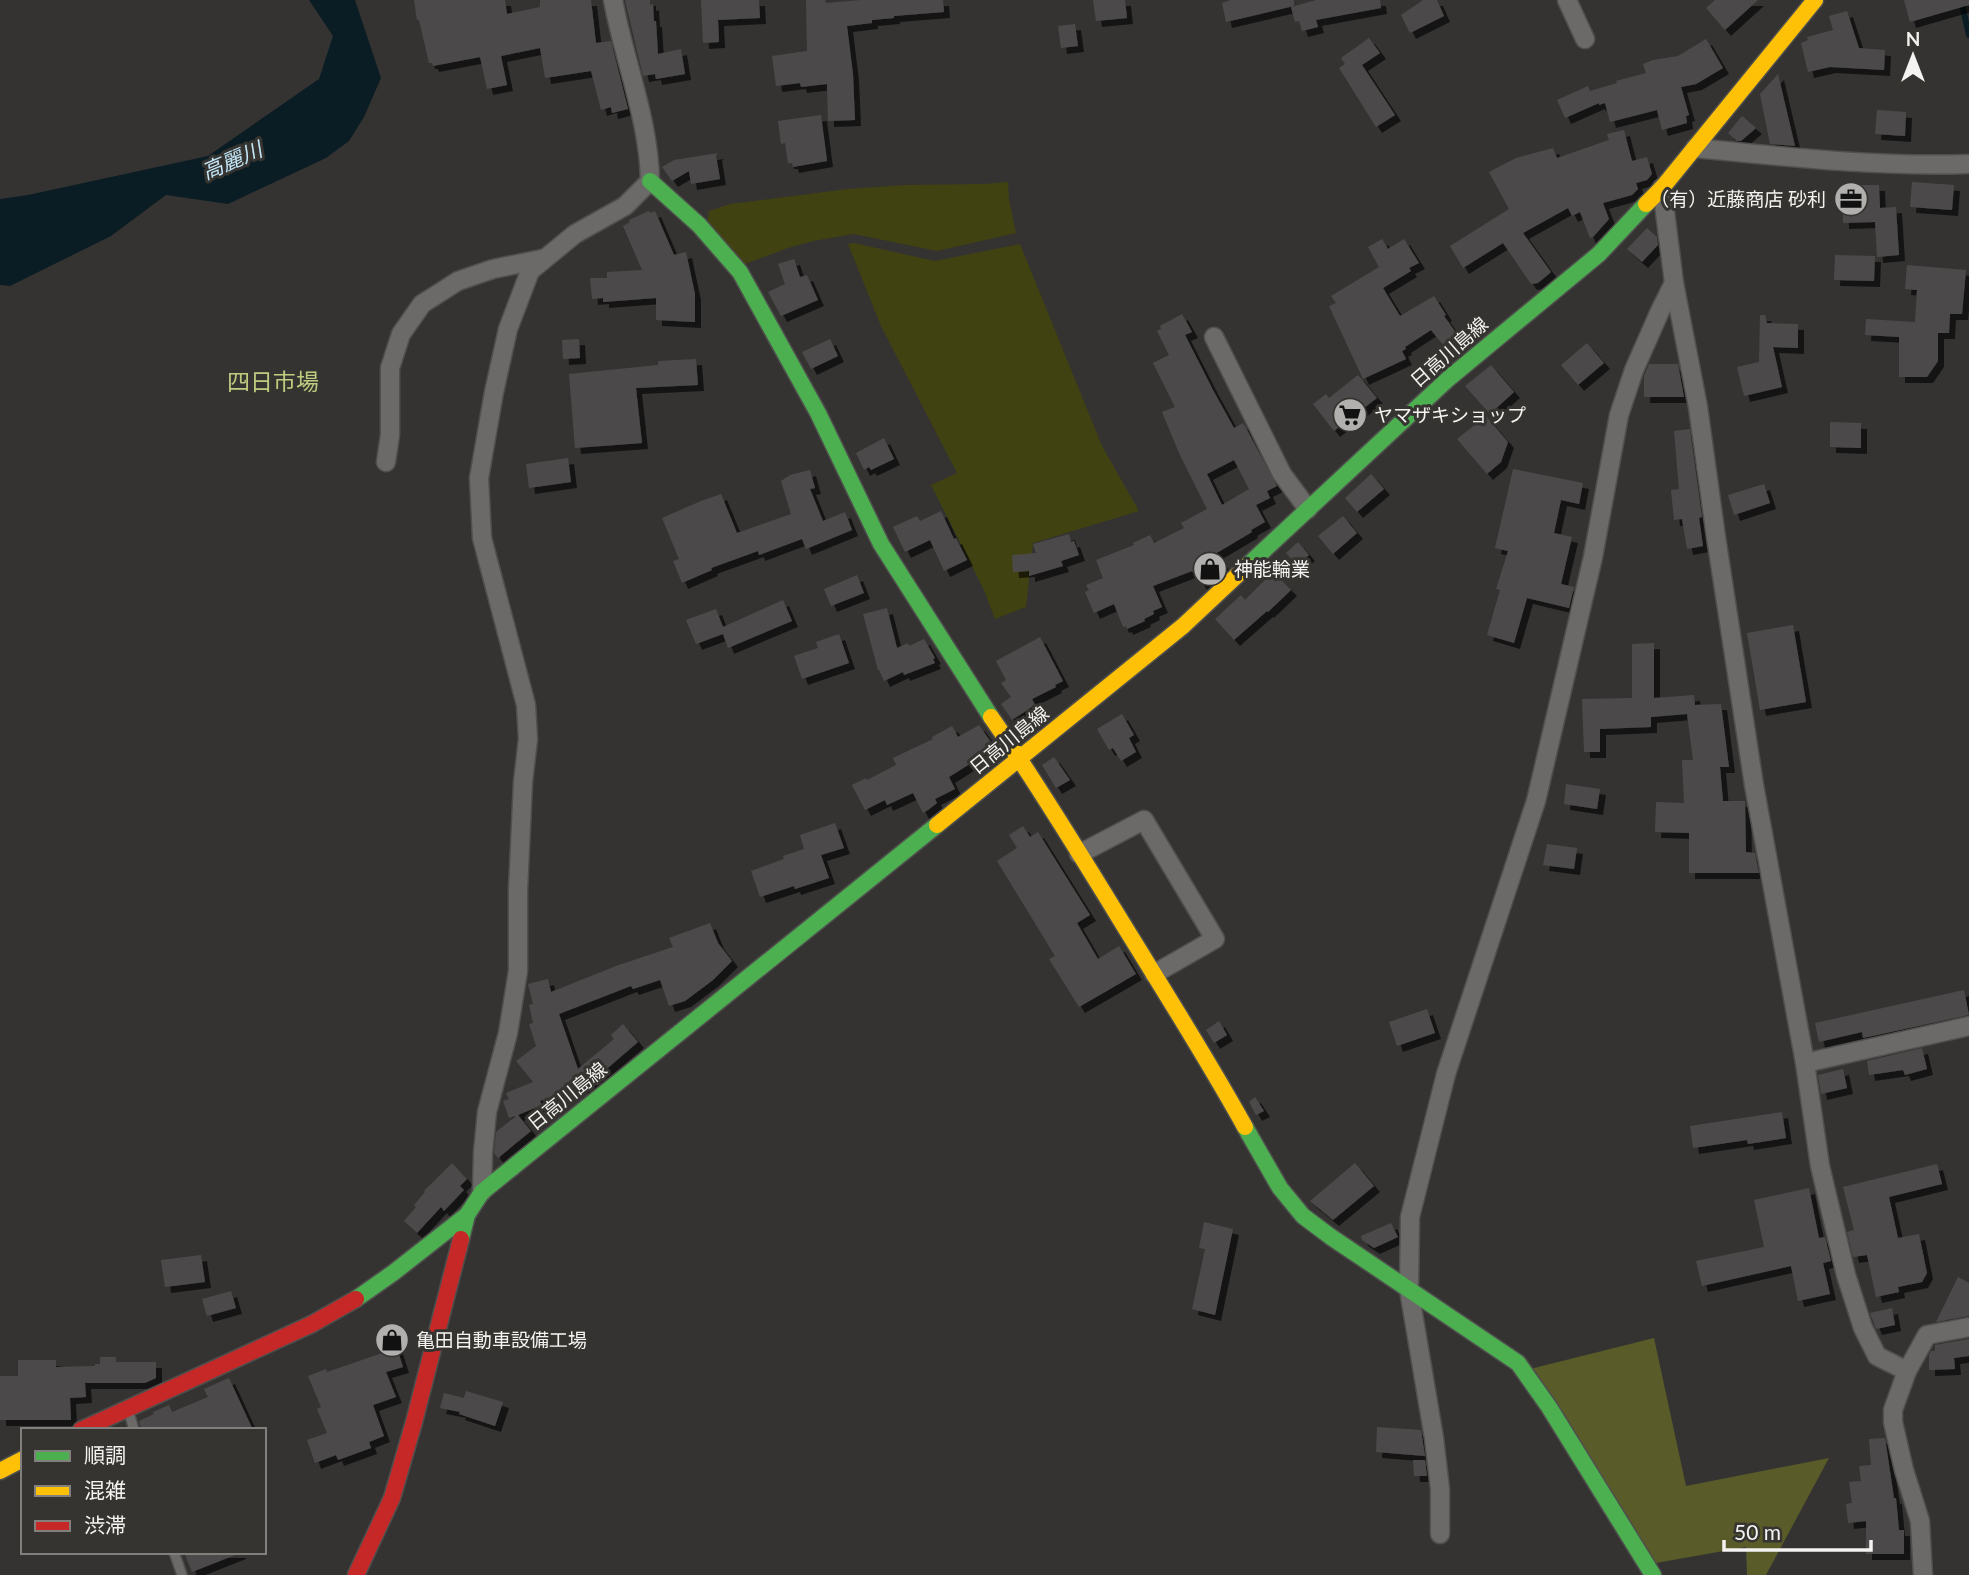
<svg xmlns="http://www.w3.org/2000/svg" width="1969" height="1575" font-family="Lato,'Noto Sans JP',sans-serif">
  <style>
    .green { fill: #414211 }
    .forest { fill: #595b29 }
    .water { fill: #0a1d24 }
    .lines { fill: none; stroke-linecap: round; stroke-linejoin: round }
    .stream { stroke: #0a1d24; stroke-width: 6 }
    .building { fill: #4c4a49; fill-rule: evenodd; filter: url(#shadow) }
    .lane-casing { stroke: #4f4f4d; stroke-width: 12 }
    .street-casing { stroke: #4f4f4d; stroke-width: 21 }
    .fast-casing { stroke: #4f4f4d; stroke-width: 19 }
    .slow-casing { stroke: #4f4f4d; stroke-width: 19 }
    .jam-casing { stroke: #4f4f4d; stroke-width: 19 }
    .lane { stroke: #6b6a68; stroke-width: 9 }
    .street { stroke: #6b6a68; stroke-width: 18 }
    .fast { stroke: #4caf50; stroke-width: 16 }
    .slow { stroke: #ffc107; stroke-width: 16 }
    .jam { stroke: #c62828; stroke-width: 16 }
    .labels { text-anchor: middle; stroke-width: 6; stroke-linejoin: round; paint-order: stroke }
    .poi-label { font-size: 19px; fill: #f4f3f1; stroke: #353430; text-anchor: start }
    .street-label { font-size: 19px; fill: #f4f3f1; stroke: #353430 }
    .water-label { font-size: 21px; font-style: italic; fill: #c3e7f8; stroke: #353430 }
    .quarter-label { font-size: 23px; fill: #becc80; stroke: #353430 }
  </style>
  <defs>
    <filter id="shadow"><feDropShadow dx="6" dy="6" stdDeviation="0" flood-color="#0009"/></filter>
  </defs>
  <rect width="100%" height="100%" fill="#343331"/>
  <g class="green">
    <path d="M1008 182 1009 199 1016 233 937 251 854 234 813 241 788 248 745 264 707 224 709 211 730 204 848 189 905 185 983 184Z"/>
    <path d="M854 243 935 261 1020 244 1102 446 1139 511 1033 543 1026 607 995 619 984 590 931 485 957 473 881 326 848 244Z"/>
  </g>
  <path class="forest" d="M1654 1338 1686 1486 1829 1458 1766 1575H1747L1746 1547 1656 1563 1530 1369Z"/>
  <path class="water" d="M309 0H355L381 78 364 117 349 141 326 158 228 204 166 195 111 236 10 286 0 285V199L28 195 208 156 319 79 333 36Z"/>
  <g class="lines">
    <path class="stream" d="M1961 0 1969 35"/>
  </g>
  <g class="building">
    <path d="M414 0H505L507 14 540 7V0H591L596 43 611 41 628 109 612 113 611 107 601 110 591 71 545 78 540 48 501 56 507 85 487 89 480 57 433 66 432 63H429L419 20H417Z"/>
    <path d="M625 0H650V5L653 4 654 21H656L658 54 681 49 685 74 656 79 655 74 643 76Z"/>
    <path d="M701 0H759L760 18 718 20 719 42 703 43Z"/>
    <path d="M806 0H825L826 3 861 0H943L944 12 894 16V18L872 20V23L847 26 853 74 855 120 828 121 827 84 801 87 800 83 776 86 772 56 807 51Z"/>
    <path d="M1093 0H1125L1127 18 1096 21Z"/>
    <path d="M1231 0H1294V6L1226 22 1222 3Z"/>
    <path d="M1316 0H1380L1381 8 1316 20 1318 27 1302 31 1299 21 1295 22 1291 7Z"/>
    <path d="M1423 0H1437L1444 16 1410 33 1401 15Z"/>
    <path d="M1715 0H1758L1725 30 1706 8Z"/>
    <path d="M1904 0H1969V5L1910 22Z"/>
    <path d="M1847 11 1859 48 1885 50 1884 70 1830 67 1808 72 1801 43 1808 40 1807 37 1833 30 1829 16Z"/>
    <path d="M1075 24 1078 46 1061 48 1058 26Z"/>
    <path d="M1369 38 1380 53 1362 65 1395 115 1376 127 1339 68 1345 64 1341 58Z"/>
    <path d="M1706 39 1723 68 1696 84 1681 87 1689 115 1686 116 1687 123 1662 130 1657 110 1610 122 1605 103 1599 105V103L1565 118 1557 100 1588 86 1590 91 1617 83 1616 81 1646 73 1643 64 1653 60 1678 56Z"/>
    <path d="M1778 74 1795 146 1770 144 1760 94Z"/>
    <path d="M1877 110 1906 112 1905 136 1875 134Z"/>
    <path d="M821 115 827 161 793 167 792 163H788L785 143 781 144 778 121Z"/>
    <path d="M1742 116 1756 128 1741 141H1737L1728 133Z"/>
    <path d="M1624 130 1632 161 1647 157 1652 174 1647 180 1636 183 1638 189 1632 195 1603 203 1609 219 1593 237 1590 238 1580 212 1572 216 1568 208 1523 233 1551 272 1538 283 1531 284 1503 243 1463 268 1450 246 1509 209 1489 172 1516 158 1553 148 1557 158 1609 140 1607 134Z"/>
    <path d="M718 153 716 155 720 179 691 184 689 171 672 181 662 167 674 160Z"/>
    <path d="M1912 182 1954 185 1952 210 1910 207Z"/>
    <path d="M1842 185H1879L1880 208 1896 207 1899 255 1877 257 1875 222 1843 223Z"/>
    <path d="M649 211 650 213 655 211 674 255 686 252 695 294V322L656 320V298L603 302V298L592 299 590 278H607V272L642 270 623 226 630 222 629 220Z"/>
    <path d="M1647 228 1657 237 1658 245 1642 262 1627 249Z"/>
    <path d="M1382 239 1388 249 1404 239 1419 263 1409 268 1411 271 1383 288 1400 316 1434 296 1446 315 1444 316 1462 341 1448 351 1431 330 1405 347 1406 349 1402 351 1406 359 1363 379 1329 306 1336 303 1331 296 1379 267 1368 247Z"/>
    <path d="M1835 255 1875 256 1874 281 1834 280Z"/>
    <path d="M794 259 800 277 807 275 818 300 781 316 768 292 785 284 778 264Z"/>
    <path d="M1907 265 1966 270 1962 314H1950L1949 333H1938V361L1927 377H1899V337L1865 335 1866 319 1915 322 1917 290 1905 289Z"/>
    <path d="M1182 314 1192 332 1185 335 1213 390 1234 428 1243 423 1245 426 1277 486 1267 491 1270 498 1256 505 1265 522 1251 530 1252 532 1215 554 1224 565 1201 584 1192 571 1153 586 1162 607 1153 611 1154 614 1144 619 1145 621 1127 629 1126 626 1123 627 1114 604 1094 613 1085 592 1089 590 1086 585 1103 578 1096 560 1134 545 1133 543 1150 535 1154 543 1184 528 1181 523 1207 509 1179 453 1162 412 1175 407 1153 363 1169 355 1157 331 1161 329 1160 326ZM1234 460 1249 489 1222 505 1207 474Z"/>
    <path d="M1760 315H1765L1767 323 1798 324V348L1773 347 1782 387 1744 396 1737 367 1759 362Z"/>
    <path d="M579 339 580 358 563 359 562 340Z"/>
    <path d="M830 339 838 356 811 369 802 352Z"/>
    <path d="M1587 343 1604 363 1578 385 1561 365Z"/>
    <path d="M696 359 698 385 636 388 642 443 575 448 569 374 658 365V361Z"/>
    <path d="M1649 364H1678L1684 397H1644V376Z"/>
    <path d="M1491 365 1514 392 1490 414 1465 386Z"/>
    <path d="M1358 375 1377 398 1334 431 1313 404 1326 394 1329 398Z"/>
    <path d="M1486 416 1508 442 1501 462 1487 474 1457 439Z"/>
    <path d="M1830 422 1861 423V448L1830 447Z"/>
    <path d="M1690 429 1702 517 1699 518 1703 546 1687 549 1682 519 1674 520 1671 490 1679 489 1674 431Z"/>
    <path d="M884 438 894 459 871 470 869 467 864 470 856 453Z"/>
    <path d="M568 458 571 482 529 488 526 464Z"/>
    <path d="M1513 469 1583 483 1579 504 1561 500 1554 533 1572 537 1561 584 1574 587 1569 608 1527 598 1514 643 1487 635 1500 590 1496 589 1508 551 1495 548Z"/>
    <path d="M810 470 815 488 810 489 823 521 845 512 852 530 806 549 802 539 759 555 758 551 711 568 712 570 682 583 673 561 679 559 662 518 701 501 721 494 737 533 791 514 781 481 790 475Z"/>
    <path d="M1371 474 1384 489 1357 512 1345 498Z"/>
    <path d="M1764 484 1770 503 1734 515 1728 495Z"/>
    <path d="M941 511 954 539 956 538 967 560 944 571 930 540 905 552 893 527 917 516 920 521Z"/>
    <path d="M1343 516 1357 533 1333 554 1318 536Z"/>
    <path d="M1069 534 1071 542 1074 541 1079 555 1061 561 1063 566 1029 576V571L1013 572 1012 555 1036 553 1033 544Z"/>
    <path d="M1298 542 1309 555 1297 565 1286 553Z"/>
    <path d="M1273 572 1291 590 1268 612 1267 611 1234 640 1215 619 1241 595 1245 600Z"/>
    <path d="M857 575 864 593 831 606 824 589Z"/>
    <path d="M783 600 792 621 728 648 723 634 696 644 686 620 716 609 723 627Z"/>
    <path d="M887 608 897 648 908 643 909 646 924 639 935 658 933 659 935 663 904 675 903 672 884 681 879 670H878L863 614Z"/>
    <path d="M1793 625 1806 702 1760 710 1747 633Z"/>
    <path d="M839 634 849 663 802 679 794 656 818 648 816 642Z"/>
    <path d="M1040 637 1063 681 1055 685 1056 687 1032 699 1035 705 1012 720 1001 704 1011 697 1001 683 1006 680 996 661Z"/>
    <path d="M1654 643V698L1694 695 1695 705 1721 704 1729 767H1720L1723 801H1745L1746 852 1755 853 1759 873H1689V833L1655 832 1656 802 1684 803 1682 760H1693L1687 714 1651 717V727L1600 729V752H1584L1582 699 1632 698V644Z"/>
    <path d="M1122 714 1134 735 1129 738 1136 752 1121 761 1113 748 1109 750 1097 729Z"/>
    <path d="M979 725 995 748 949 777 955 789 935 799 937 803 928 810 923 813 913 793 887 805 885 800 865 810 852 785 866 778 867 780 896 765 893 758 933 739 932 737 952 726 958 737Z"/>
    <path d="M1054 757 1070 780 1056 788 1042 765Z"/>
    <path d="M1566 784 1600 789 1597 809 1564 804Z"/>
    <path d="M835 823 844 848 821 855 829 878 795 889 794 886 760 897 751 871 784 859 783 856 804 849 800 835Z"/>
    <path d="M1023 826 1030 837 1038 832 1090 915 1077 923 1098 959 1119 946 1136 974 1079 1007 1049 959 1055 956 997 861 1017 848 1009 835Z"/>
    <path d="M1547 844 1577 848 1574 869 1543 865Z"/>
    <path d="M710 923 718 943 732 961 713 980 685 1001 669 1006 660 980 633 989 631 986 559 1014 578 1069 614 1039 611 1035 623 1024 638 1042 588 1085 540 1101 542 1105 518 1115 531 1131 498 1158 494 1153 496 1132 516 1116 509 1118 503 1101 509 1099 506 1093 533 1082 516 1061 536 1046 529 1024 533 1023 529 1005 533 1004 528 984 548 979 551 992 616 966 673 947 669 938Z"/>
    <path d="M1964 990 1969 1015 1863 1038 1862 1032 1819 1042 1815 1023Z"/>
    <path d="M1427 1009 1435 1033 1397 1046 1389 1022Z"/>
    <path d="M1219 1021 1227 1035 1214 1043 1206 1030Z"/>
    <path d="M1922 1048 1927 1069 1905 1075 1903 1070 1869 1075 1867 1061Z"/>
    <path d="M1843 1069 1847 1088 1821 1094 1818 1075Z"/>
    <path d="M1255 1097 1264 1111 1256 1115 1249 1102Z"/>
    <path d="M1782 1112 1786 1138 1748 1144 1747 1140 1693 1148 1690 1126Z"/>
    <path d="M452 1163 467 1179 460 1186 464 1190 444 1211 441 1207 417 1233 404 1221 416 1207 414 1205 425 1192 424 1191Z"/>
    <path d="M1355 1163 1374 1186 1333 1220 1310 1201Z"/>
    <path d="M1937 1164 1942 1184 1889 1197 1898 1238 1919 1234 1927 1273 1922 1282 1898 1287 1899 1292 1876 1297 1867 1255 1853 1257 1847 1232 1854 1230 1843 1187Z"/>
    <path d="M1809 1188 1819 1238 1825 1237 1831 1261 1823 1263 1830 1294 1798 1301 1791 1266 1702 1286 1696 1261 1764 1247 1754 1200Z"/>
    <path d="M1204 1222 1233 1229 1215 1315 1192 1309 1205 1249 1199 1248Z"/>
    <path d="M1391 1223 1398 1237 1374 1248 1362 1240 1361 1236Z"/>
    <path d="M201 1255 205 1282 165 1287 161 1260Z"/>
    <path d="M1958 1277 1969 1283V1316L1936 1322Z"/>
    <path d="M231 1291 236 1308 207 1316 202 1299Z"/>
    <path d="M1892 1308 1895 1325 1876 1329 1870 1313Z"/>
    <path d="M1969 1339V1356L1954 1358 1955 1369 1929 1370V1355L1931 1351H1935V1345Z"/>
    <path d="M397 1348 403 1367 386 1372 396 1397 373 1405 384 1436 369 1442 371 1448 338 1460 336 1455 315 1463 307 1440 327 1433 317 1409 321 1407 308 1376 326 1369 327 1372Z"/>
    <path d="M100 1357H116V1362H156V1378L145 1383H85L86 1397 70 1398 71 1420H0V1376H18V1360H56V1367L95 1366V1364H100Z"/>
    <path d="M229 1378 253 1430H141L139 1421 154 1414 153 1412 169 1405 172 1412 208 1397 204 1389Z"/>
    <path d="M466 1391 503 1402 495 1426 459 1414 460 1412 440 1408 444 1393 464 1398Z"/>
    <path d="M1377 1427 1421 1430 1425 1456 1376 1452Z"/>
    <path d="M1885 1438 1894 1498H1896L1899 1530H1904V1554H1866V1521L1848 1523 1846 1504 1852 1503 1849 1482 1861 1481 1859 1466 1871 1465 1869 1439Z"/>
    <path d="M1413 1460H1425L1427 1476H1414Z"/>
    <path d="M184 1552H240V1553L192 1572Z"/>
  </g>
  <g class="lines">
    <g class="lane-casing">
      <g id="lane">
        <path d="M128 1409 134 1430"/>
        <path d="M174 1552 182 1575"/>
      </g>
    </g>
    <g class="street-casing">
      <g id="street">
        <path d="M1567 0 1585 39"/>
        <path d="M1695 148C1786 157 1878 167 1969 164"/>
        <path d="M1662 188 1674 283 1698 407 1716 537 1754 785 1805 1063 1820 1166 1846 1275 1863 1328 1877 1356 1907 1371 1893 1410V1422L1904 1470 1920 1521 1923 1575"/>
        <path d="M1214 337 1282 474 1308 509"/>
        <path d="M386 462 390 435V368L401 334 422 304 458 281 493 269 542 259"/>
        <path d="M1079 854 1144 820 1215 939 1154 974"/>
        <path d="M1805 1063 1969 1026"/>
        <path d="M482 1192 483 1152 487 1112 508 1033 518 971V890L523 782 528 739 526 705 482 538 479 478 494 392 508 329 530 271 575 234 625 206 650 181C649 120 624 60 613 0"/>
        <path d="M1907 1371 1927 1335 1969 1327"/>
        <path d="M1440 1534V1489L1434 1438 1409 1290 1410 1217 1446 1074 1536 801 1593 557 1619 415 1634 370 1660 311 1674 283"/>
      </g>
    </g>
    <g class="fast-casing">
      <g id="fast">
        <path d="M650 181 699 225 740 272 818 413 881 544 991 717"/>
        <path d="M1247 566 1448 379 1599 254 1646 204"/>
        <path d="M1245 1127 1280 1188 1303 1216 1331 1237 1518 1363 1549 1407 1653 1575"/>
        <path d="M461 1239 467 1215 482 1192 937 825"/>
        <path d="M356 1299 393 1273 467 1215"/>
      </g>
    </g>
    <g class="slow-casing">
      <g id="slow">
        <path d="M1646 204 1662 188 1815 0"/>
        <path d="M991 717C1035 780 1075 846 1115 911 1159 983 1204 1053 1245 1127"/>
        <path d="M937 825 1183 626 1247 566"/>
        <path d="M0 1471 23 1459"/>
      </g>
    </g>
    <g class="jam-casing">
      <g id="jam">
        <path d="M81 1430 312 1324 356 1299"/>
        <path d="M356 1575 392 1498 414 1422 461 1239"/>
      </g>
    </g>
    <use href="#lane" class="lane"/>
    <use href="#street" class="street"/>
    <use href="#fast" class="fast"/>
    <use href="#slow" class="slow"/>
    <use href="#jam" class="jam"/>
  </g>
  <defs>
    <g id="office-disc" transform="scale(1.75)"><circle r="9.5" fill="#b1b0ae" stroke="#353430"/><path d="M-6-3h4V-5.5h4V-3h4V5H-6ZM-1-4.5V-3h2v-1.5ZM-6 0V1H6V0Z" fill="#111"/></g>
    <g id="supermarket-disc" transform="scale(1.75)"><circle r="9.5" fill="#b1b0ae" stroke="#353430"/><path d="M-6-5.5h2.5l.6 2H6L4.5 2H-2.5L-4.4-4H-6ZM-1.5 3.2a1.3 1.3 0 1 0 .1 0ZM3 3.2a1.3 1.3 0 1 0 .1 0Z" fill="#111"/></g>
    <g id="shop-disc" transform="scale(1.75)"><circle r="9.5" fill="#b1b0ae" stroke="#353430"/><path d="M-5-2.5h2.3a2.7 3.5 0 0 1 5.4 0H5L5.5 6h-11ZM-1.5-2.5h3a1.5 2.3 0 0 0-3 0Z" fill="#111"/></g>
  </defs>
  <g fill-rule="evenodd">
    <use href="#office-disc" x="1851" y="199"/>
    <use href="#supermarket-disc" x="1350" y="415"/>
    <use href="#shop-disc" x="1210" y="569"/>
    <use href="#shop-disc" x="392" y="1340"/>
  </g>
  <g class="labels">
    <g class="poi-label">
      <text x="1826" y="206" text-anchor="end">（有）近藤商店 砂利</text>
      <text x="1374" y="422">ヤマザキショップ</text>
      <text x="1234" y="576">神能輪業</text>
      <text x="416" y="1347">亀田自動車設備工場</text>
    </g>
    <g class="street-label">
      <text transform="translate(1449 352) rotate(-41)" y="7">日高川島線</text>
      <text transform="translate(1009 740) rotate(-39)" y="7">日高川島線</text>
      <text transform="translate(567 1096) rotate(-39)" y="7">日高川島線</text>
    </g>
    <g class="water-label">
      <text transform="translate(232 161) rotate(-23)" y="7">高麗川</text>
    </g>
    <g class="quarter-label">
      <text x="273" y="390">四日市場</text>
    </g>
  </g>
  <rect x="21" y="1428" width="245" height="126" fill="#353430" stroke="#81807d" stroke-width="2"/>
  <rect x="35" y="1451" width="35" height="10" fill="#4caf50" stroke="#81807d" stroke-width="2"/>
  <text x="84" y="1463" font-size="21" fill="#f4f3f1">順調</text>
  <rect x="35" y="1486" width="35" height="10" fill="#ffc107" stroke="#81807d" stroke-width="2"/>
  <text x="84" y="1498" font-size="21" fill="#f4f3f1">混雑</text>
  <rect x="35" y="1521" width="35" height="10" fill="#c62828" stroke="#81807d" stroke-width="2"/>
  <text x="84" y="1533" font-size="21" fill="#f4f3f1">渋滞</text>
  <g transform="translate(1913 56)" stroke="#353430" stroke-width="5" paint-order="stroke">
  <path d="M0-5L12 26L0 18L-12 26Z" fill="#f4f3f1"/>
  <text y="-10" font-size="19" font-weight="bold" text-anchor="middle" fill="#f4f3f1">N</text>
  </g>
  <path d="M1724 1540v10h147v-10" fill="none" stroke="#f4f3f1" stroke-width="3.5"/>
  <text x="1734" y="1540" font-size="21" fill="#f4f3f1" stroke="#353430" stroke-width="5" paint-order="stroke">50 m</text>
</svg>
